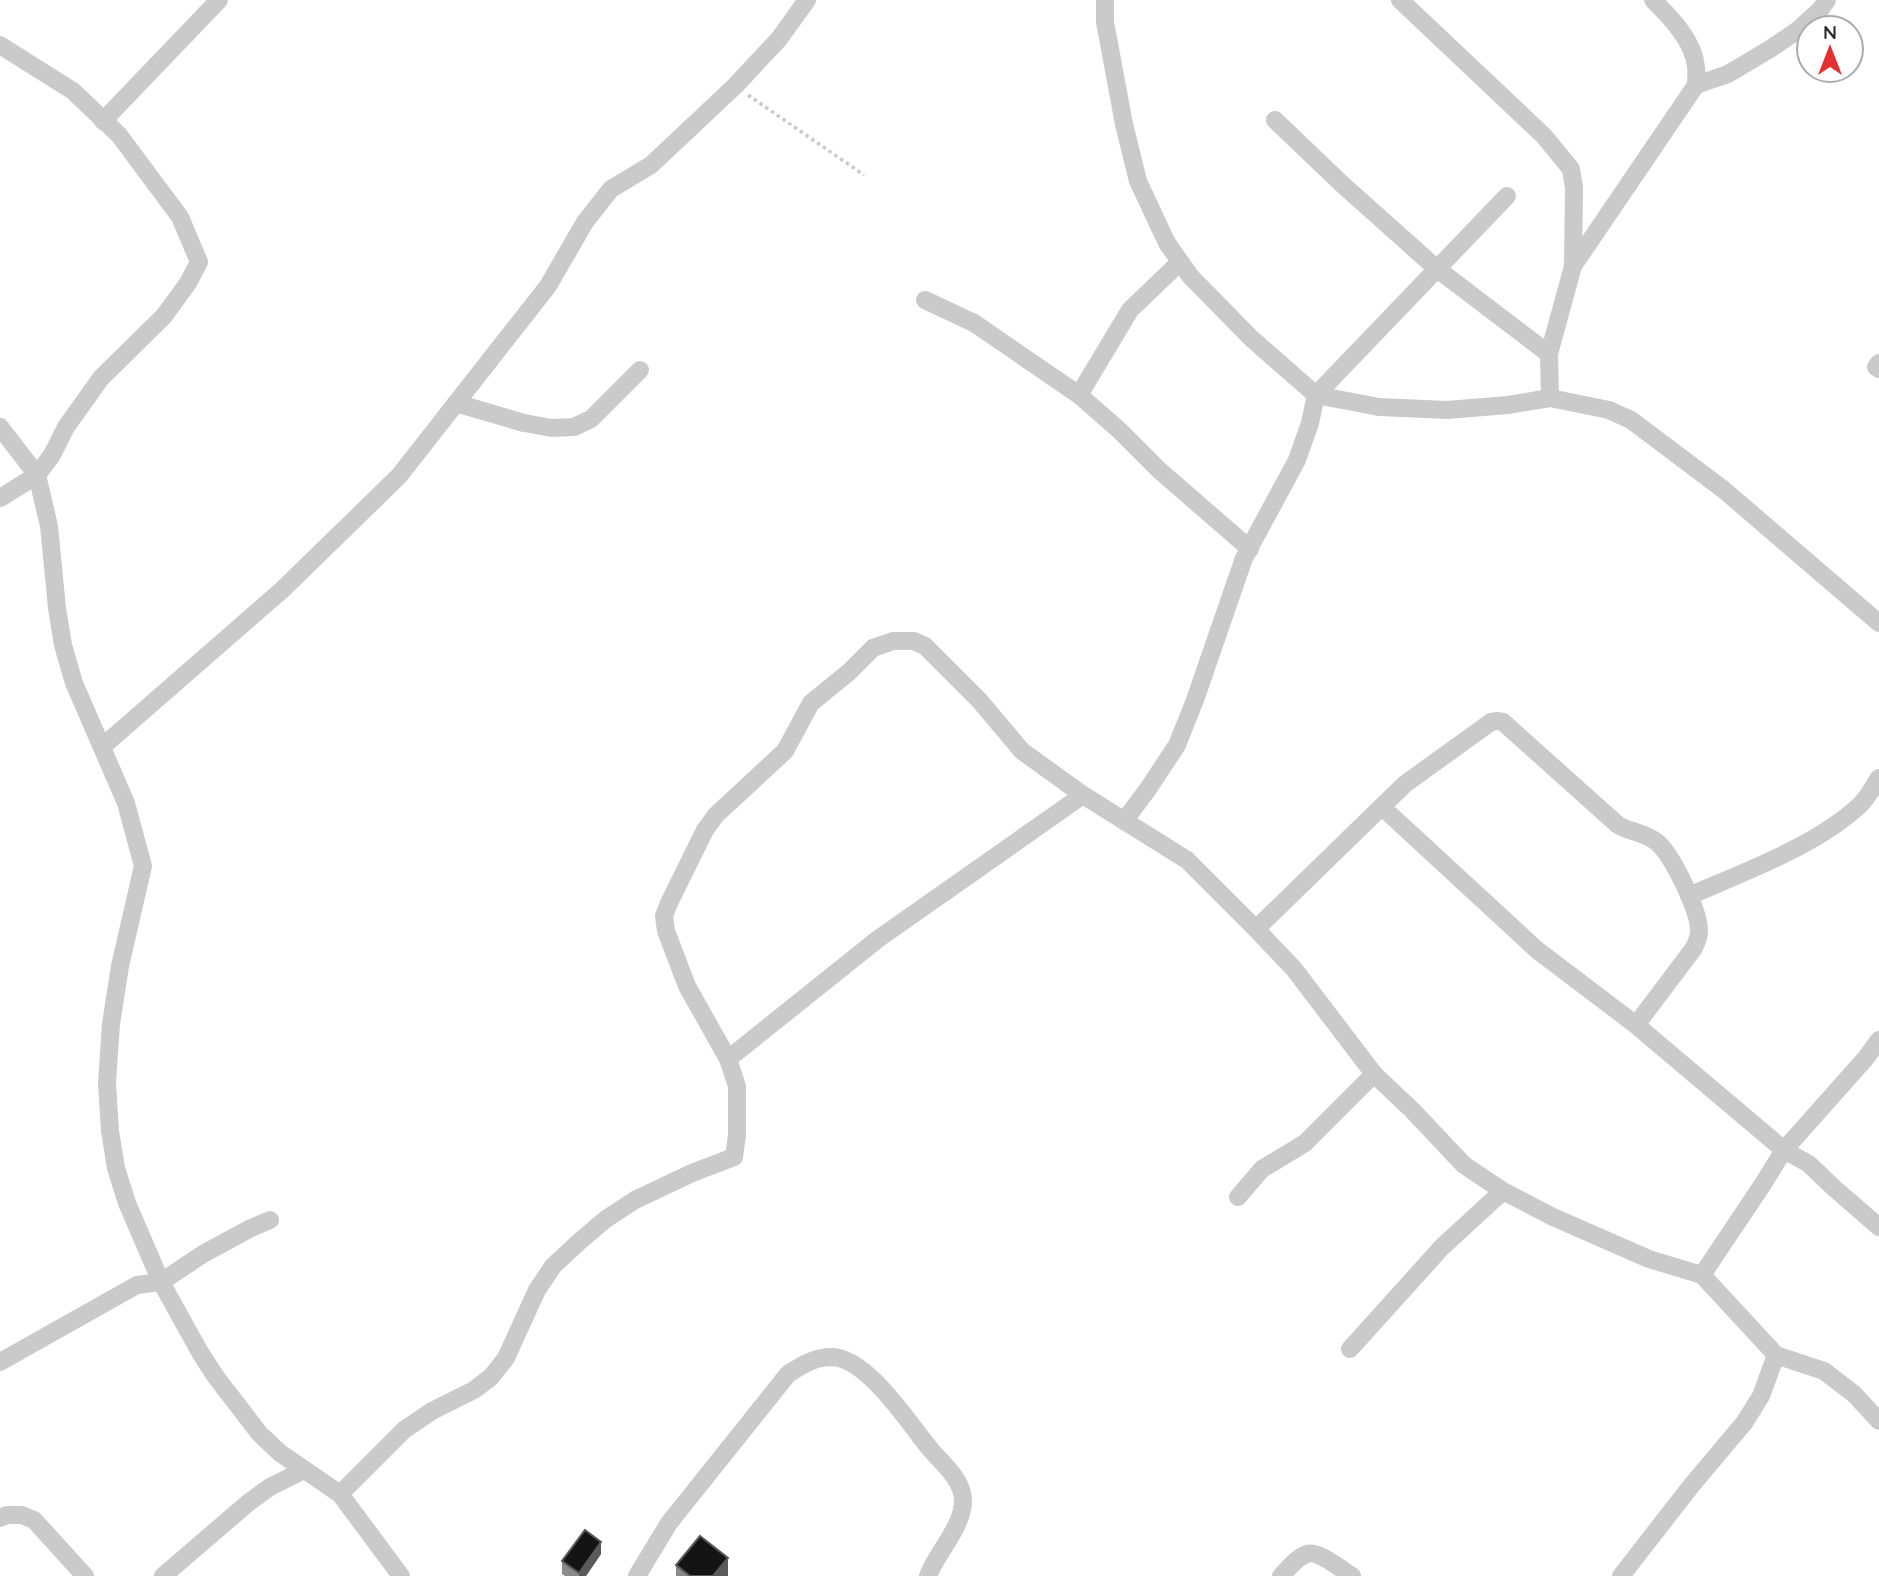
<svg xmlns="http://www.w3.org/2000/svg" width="1879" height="1576" font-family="Quicksand,sans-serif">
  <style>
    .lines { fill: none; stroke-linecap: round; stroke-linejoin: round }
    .path { stroke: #cacaca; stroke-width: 3.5; stroke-dasharray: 3.5 3.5; stroke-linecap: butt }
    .street { stroke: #cacaca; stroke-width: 18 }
    .wall { fill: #8a8a8a }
    .shaded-wall { fill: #5a5a5a }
    .building { fill: #141414; stroke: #5a5a5a; stroke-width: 2 }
  </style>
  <rect width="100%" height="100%" fill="#fff"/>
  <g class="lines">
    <path class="path" d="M748 95 864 175"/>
    <g class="street">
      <path d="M1105 0V22L1124 124 1138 181 1167 243 1191 277 1252 339 1316 395 1379 407 1447 410 1508 405 1550 398 1609 410 1631 420 1724 490 1879 623"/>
      <path d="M1400 0 1544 136 1571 169 1574 188 1573 266"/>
      <path d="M0 45 73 91 119 135 180 217 199 262 188 283 164 316 101 378 66 427 52 455 37 475 0 498"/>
      <path d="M1696 85 1728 74 1770 49 1798 30 1820 10 1827 0"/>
      <path d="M1275 120 1343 185 1436 268 1549 354"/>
      <path d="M103 121 219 0"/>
      <path d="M925 300 974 323 1079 395 1119 430 1159 470 1250 549"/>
      <path d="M1879 363 1876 367 1879 369"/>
      <path d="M1079 395 1130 310 1180 262"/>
      <path d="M1550 398 1549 354 1573 266 1696 85C1696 79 1697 73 1696 67 1694 41 1670 17 1653 0"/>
      <path d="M456 403 524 423 552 428 574 427 591 419 640 370"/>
      <path d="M0 427 37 475 49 526 57 608 63 645 74 683 126 803 143 866 120 966 111 1024 107 1083 110 1131 116 1168 127 1203 161 1282 201 1354 216 1377 259 1433 280 1453 340 1494"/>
      <path d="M102 747 282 590 399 476 548 286 585 222 611 189 651 165 735 86 779 39 807 0"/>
      <path d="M1382 807 1537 950 1636 1025 1784 1150 1809 1164 1834 1188 1879 1227"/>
      <path d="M1124 821 1148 789 1177 745 1195 700 1244 558 1297 460 1310 423 1316 395 1507 196"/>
      <path d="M1689 896C1744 872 1816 846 1860 805 1868 797 1873 787 1879 778"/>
      <path d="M1256 929 1405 784 1491 722 1497 721 1503 722 1618 825C1630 832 1647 833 1658 843 1673 857 1700 912 1699 932 1699 938 1696 943 1694 948L1636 1025"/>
      <path d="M728 1059 878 939 1083 795"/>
      <path d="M1238 1197 1262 1169 1305 1143 1374 1074"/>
      <path d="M1702 1275 1763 1184 1784 1150 1865 1059 1879 1040"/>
      <path d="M1350 1349 1442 1247 1503 1191"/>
      <path d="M0 1362 137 1285 161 1282 203 1254 251 1228 270 1220"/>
      <path d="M0 1518 7 1515H22L34 1520 85 1576"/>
      <path d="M163 1576 248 1503 270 1487 304 1470"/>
      <path d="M401 1576 340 1494 404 1430 432 1411 474 1390 491 1377 506 1358 537 1290 553 1266 580 1241 606 1219 635 1200 692 1173 734 1157 737 1135V1086L728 1059 687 986 666 931 664 916 669 903 705 830 716 815 785 751 811 703 849 672 873 648 893 641H914L925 646 979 700 1022 751 1083 795 1187 860 1256 929 1294 969 1374 1074 1413 1111 1464 1165 1503 1191 1553 1217 1649 1259 1702 1275 1776 1355 1824 1371 1854 1394 1879 1421"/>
      <path d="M637 1576 669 1523 788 1374C802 1365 814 1357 832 1357 868 1358 910 1425 931 1450 942 1463 958 1476 962 1493 969 1521 937 1551 928 1576"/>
      <path d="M1281 1576C1288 1569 1297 1557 1307 1554 1318 1550 1342 1570 1352 1576"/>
      <path d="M1621 1576 1691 1486 1744 1423 1761 1396 1776 1355"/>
    </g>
  </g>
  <g class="wall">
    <path d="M601 1554 586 1576H565L562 1574V1561Z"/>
    <path d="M676 1565 728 1576H676Z"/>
  </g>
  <g class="shaded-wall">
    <path d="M601 1542V1554L586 1576H579V1573Z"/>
    <path d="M728 1558V1576H713Z"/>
  </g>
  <g class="building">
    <path d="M585 1530 601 1542 579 1573 562 1561Z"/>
    <path d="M700 1536 728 1558 713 1576H690L676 1565Z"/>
  </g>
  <g transform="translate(1830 49)"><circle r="33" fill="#ffffff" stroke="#ababab" stroke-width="2"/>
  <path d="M0-5L12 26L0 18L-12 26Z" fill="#e33131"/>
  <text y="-10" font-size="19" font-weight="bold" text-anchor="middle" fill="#2d2d2d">N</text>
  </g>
</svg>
